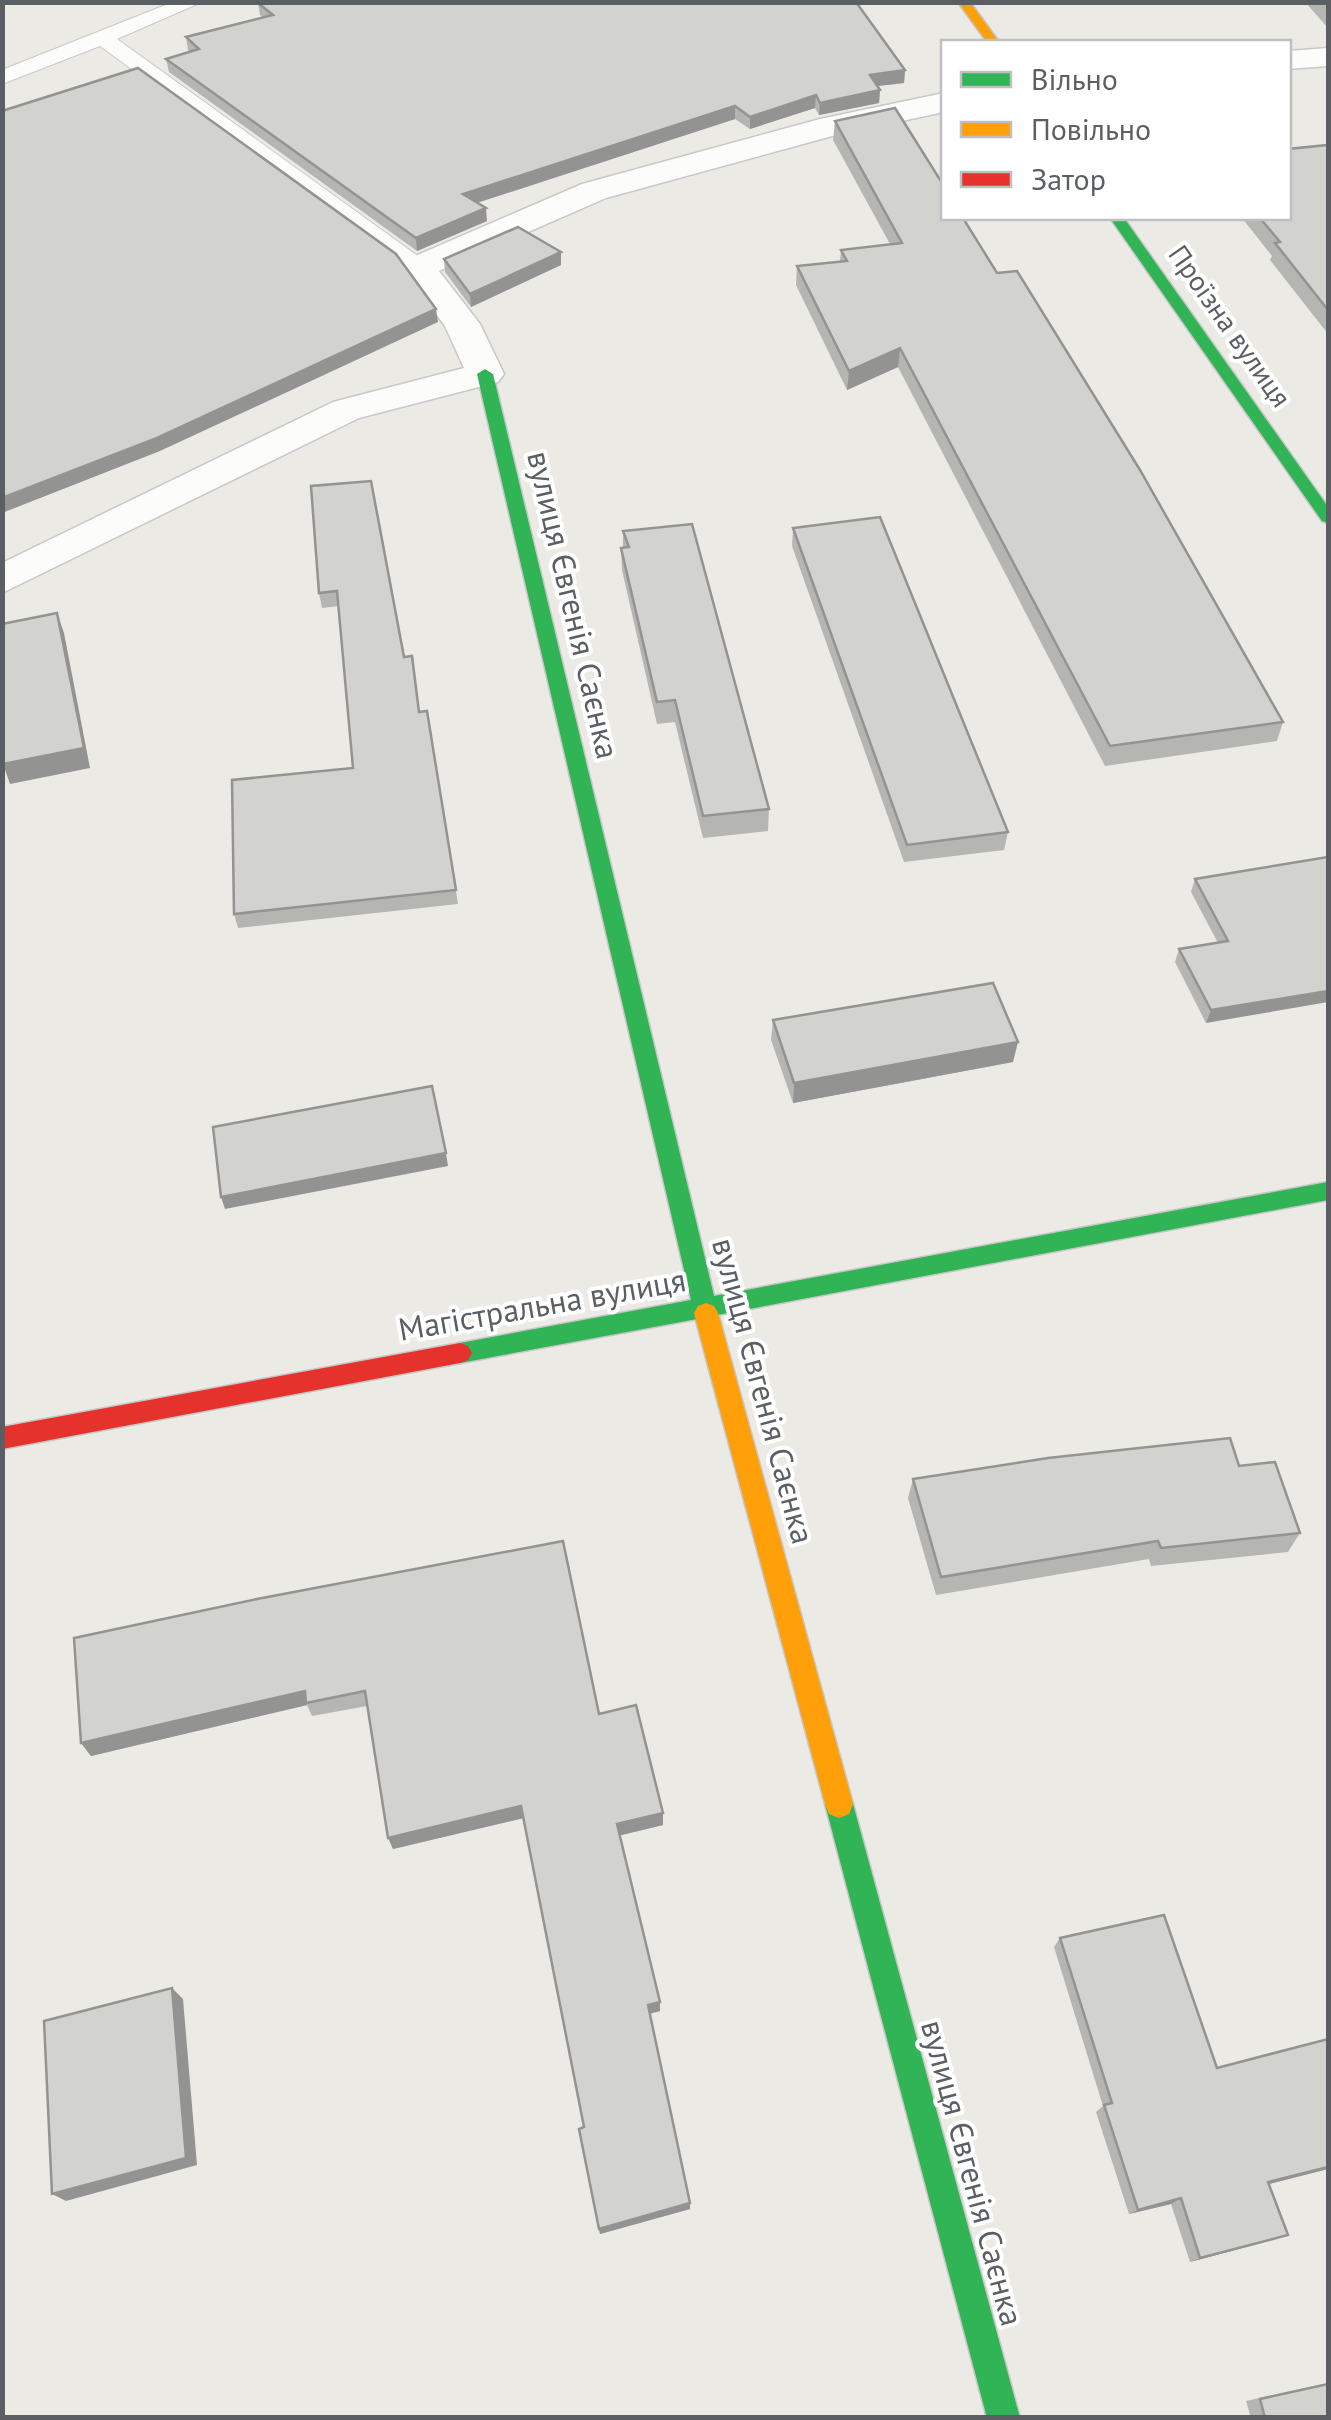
<svg xmlns="http://www.w3.org/2000/svg" width="1331" height="2420" font-family="'PT Sans',sans-serif">
  <style>
    .lines { fill: none; stroke-linecap: round; stroke-linejoin: round }
    .lane-casing { stroke: #c8c8c7; stroke-width: 2 }
    .street-casing { stroke: #c8c8c7; stroke-width: 3 }
    .fast-casing { stroke: #c7c7c5; stroke-width: 3 }
    .slow-casing { stroke: #c7c7c5; stroke-width: 3 }
    .jam-casing { stroke: #c7c7c5; stroke-width: 3 }
    .lane { fill: #fcfcfb; fill-rule: evenodd }
    .street { fill: #fcfcfb; fill-rule: evenodd }
    .fast { fill: #30b455; fill-rule: evenodd }
    .slow { fill: #ff9f0a; fill-rule: evenodd }
    .jam { fill: #e5322d; fill-rule: evenodd }
    .wall { fill: #b5b5b2 }
    .shaded-wall { fill: #939391 }
    .building { fill: #d2d2cf; stroke: #939391; stroke-width: 2.5 }
    .labels { text-anchor: middle; stroke-width: 8; stroke-linejoin: round; paint-order: stroke }
    .far-street-label { font-size: 28px; fill: #5b5e63; stroke: #fff }
    .street-label { font-size: 32px; fill: #5b5e63; stroke: #fff }
  </style>
  <rect width="100%" height="100%" fill="#ebeae5"/>
  <g class="lines">
    <g class="lane-casing">
      <path id="lane" d="M173 2H202L117 39 426 262 430 267 426 272H410L100 46 2 84V70Z"/>
    </g>
    <g class="street-casing">
      <g id="street">
        <path d="M1328 48V66L1288 69V51Z"/>
        <path d="M944 93V112L836 135 606 198 439 271 480 324 504 374 498 382 359 418 2 593V563L333 402 464 368 445 326 401 267 406 260 582 184 820 119Z"/>
      </g>
    </g>
    <g class="fast-casing">
      <g id="fast">
        <path d="M1110 218H1124L1328 507V523L1322 521Z"/>
        <path d="M485 369 493 374 714 1296 1328 1182V1200L717 1315 706 1323 697 1319 460 1363 452 1360 448 1353 452 1346 460 1343 691 1300 477 374Z"/>
        <path d="M839 1790 849 1794 853 1804 1020 2418H987L825 1804 829 1794Z"/>
      </g>
    </g>
    <g class="slow-casing">
      <g id="slow">
        <path d="M958 2H970L999 42H987Z"/>
        <path d="M706 1303 714 1306 718 1313 853 1804 849 1814 839 1818 829 1814 825 1804 694 1313 698 1306Z"/>
      </g>
    </g>
    <g class="jam-casing">
      <path id="jam" d="M460 1343 468 1346 472 1353 468 1360 460 1363 2 1449V1427Z"/>
    </g>
    <use href="#lane" class="lane"/>
    <use href="#street" class="street"/>
    <use href="#fast" class="fast"/>
    <use href="#slow" class="slow"/>
    <use href="#jam" class="jam"/>
  </g>
  <g class="wall">
    <path d="M1305 2H1328V28Z"/>
    <path d="M258 3 905 70 904 83 877 86 880 90 879 103 819 115 815 108 750 129 735 119 477 203 487 221 417 251 169 72 166 59 190 52 188 50 186 37 263 18 260 15Z"/>
    <path d="M835 121 944 218 1283 722 1277 741 1105 766 898 367 847 390 796 285 797 266 840 261 841 250 890 244 833 140Z"/>
    <path d="M1328 145V334L1270 260 1272 256 1242 218H1288Z"/>
    <path d="M561 252V265L471 307 445 272 444 259Z"/>
    <path d="M311 486 404 657 419 712 427 711 458 904 238 928 234 914 353 768 339 606 322 608 319 593Z"/>
    <path d="M793 528 1008 832 1004 850 904 862 792 546Z"/>
    <path d="M623 531 769 809 768 831 703 838 675 722 657 724 622 570 621 548H623Z"/>
    <path d="M1328 857 1206 1023 1175 962 1179 949 1218 943 1191 892 1195 879Z"/>
    <path d="M773 1020 1013 1062 793 1103 771 1040Z"/>
    <path d="M1239 1466 1300 1533 1288 1552 1151 1566 1149 1559 936 1595 908 1498 913 1479Z"/>
    <path d="M74 1638 599 1714 663 1825 620 1835 660 2002V2011L650 2014 690 2209 600 2234 584 2127 524 1818 393 1849 367 1706 312 1716 307 1705 91 1756 81 1743Z"/>
    <path d="M1060 1938 1217 2068 1328 2039V2169L1269 2184 1288 2235 1276 2239 1190 2262 1171 2204 1129 2214 1096 2112 1103 2106 1054 1947Z"/>
    <path d="M1328 2383V2418H1251L1246 2401Z"/>
  </g>
  <g class="shaded-wall">
    <path d="M905 70 904 83 869 87 870 75Z"/>
    <path d="M880 90 879 103 819 115 820 103Z"/>
    <path d="M816 95 815 108 750 129V117Z"/>
    <path d="M735 106V119L464 207 463 194Z"/>
    <path d="M486 208 487 221 417 251 416 238Z"/>
    <path d="M561 252V265L471 307 470 294Z"/>
    <path d="M436 309 438 322 160 451 2 513V498Z"/>
    <path d="M900 348 898 367 847 390 849 371Z"/>
    <path d="M57 613 64 633 90 768 10 784 3 764Z"/>
    <path d="M1328 991V1002L1206 1023 1211 1010Z"/>
    <path d="M1018 1042 1013 1062 793 1103 794 1083Z"/>
    <path d="M446 1153 448 1166 225 1209 221 1197Z"/>
    <path d="M305 1691 307 1705 91 1756 81 1743Z"/>
    <path d="M521 1806 524 1818 393 1849 388 1838Z"/>
    <path d="M663 1813V1825L618 1836 617 1824Z"/>
    <path d="M172 1988 183 1999 197 2165 66 2201 52 2194Z"/>
    <path d="M660 2002V2011L648 2014V2005Z"/>
    <path d="M1328 2167V2169L1257 2187 1268 2182Z"/>
    <path d="M1181 2198 1171 2204 1129 2214 1138 2210Z"/>
    <path d="M690 2203V2209L600 2234 599 2229Z"/>
    <path d="M1288 2235 1276 2239 1190 2262 1200 2258Z"/>
  </g>
  <g class="building">
    <path d="M260 2H856L905 70 870 75 880 90 820 103 816 95 750 117 735 106 463 194 486 208 416 238 166 59 199 49 186 37 273 15 258 3Z"/>
    <path d="M138 68 396 254 436 309 157 438 2 498V111Z"/>
    <path d="M895 108 944 186V218H963L997 273 1017 271 1140 470 1283 722 1110 746 900 348 849 371 797 266 847 261 841 250 902 243 835 121Z"/>
    <path d="M1328 145V310L1275 243 1280 242 1260 218H1288V149Z"/>
    <path d="M518 227 561 252 470 294 444 259Z"/>
    <path d="M371 481 404 657 412 656 419 712 427 711 456 890 234 914 232 780 353 768 337 591 319 593 311 486Z"/>
    <path d="M880 517 1008 832 907 845 793 528Z"/>
    <path d="M692 524 769 809 703 816 675 700 657 702 621 548 629 547 623 531Z"/>
    <path d="M57 613 84 748 3 764 2 624Z"/>
    <path d="M1328 857V991L1211 1010 1179 949 1228 941 1195 879Z"/>
    <path d="M993 983 1018 1042 794 1083 773 1020Z"/>
    <path d="M432 1086 446 1153 221 1197 213 1127Z"/>
    <path d="M1230 1438 1239 1466 1275 1462 1300 1533 1161 1548 1158 1541 941 1577 913 1479 1048 1458Z"/>
    <path d="M563 1541 599 1714 636 1705 663 1813 617 1824 660 2002 648 2005 690 2203 599 2229 579 2129 584 2127 521 1806 388 1838 365 1691 306 1703 305 1691 81 1743 74 1638 257 1599Z"/>
    <path d="M1164 1915 1217 2068 1328 2039V2167L1268 2182 1288 2235 1200 2258 1181 2198 1138 2210 1104 2105 1112 2103 1060 1938Z"/>
    <path d="M172 1988 186 2158 52 2194 44 2021Z"/>
    <path d="M1328 2384V2418H1265L1260 2399Z"/>
  </g>
  <g class="labels">
    <g class="far-street-label">
      <text transform="translate(1230 326) rotate(55)" y="10">Проїзна вулиця</text>
    </g>
    <g class="street-label">
      <text transform="translate(573 605) rotate(77)" y="11">вулиця Євгенія Саєнка</text>
      <text transform="translate(542 1305) rotate(-10)" y="11">Магістральна вулиця</text>
      <text transform="translate(763 1391) rotate(75)" y="11">вулиця Євгенія Саєнка</text>
      <text transform="translate(972 2173) rotate(75)" y="11">вулиця Євгенія Саєнка</text>
    </g>
  </g>
  <rect width="1331" height="2420" fill="none" stroke="#5b5e63" stroke-width="10"/>
  <rect x="941" y="40" width="350" height="180" fill="#ffffff" stroke="#bdbfc1" stroke-width="2.5"/>
  <rect x="961" y="72" width="50" height="15" fill="#30b455" stroke="#bdbfc1" stroke-width="2.5"/>
  <text x="1031" y="90" font-size="30" fill="#5b5e63">Вільно</text>
  <rect x="961" y="122" width="50" height="15" fill="#ff9f0a" stroke="#bdbfc1" stroke-width="2.5"/>
  <text x="1031" y="140" font-size="30" fill="#5b5e63">Повільно</text>
  <rect x="961" y="172" width="50" height="15" fill="#e5322d" stroke="#bdbfc1" stroke-width="2.5"/>
  <text x="1031" y="190" font-size="30" fill="#5b5e63">Затор</text>
</svg>
